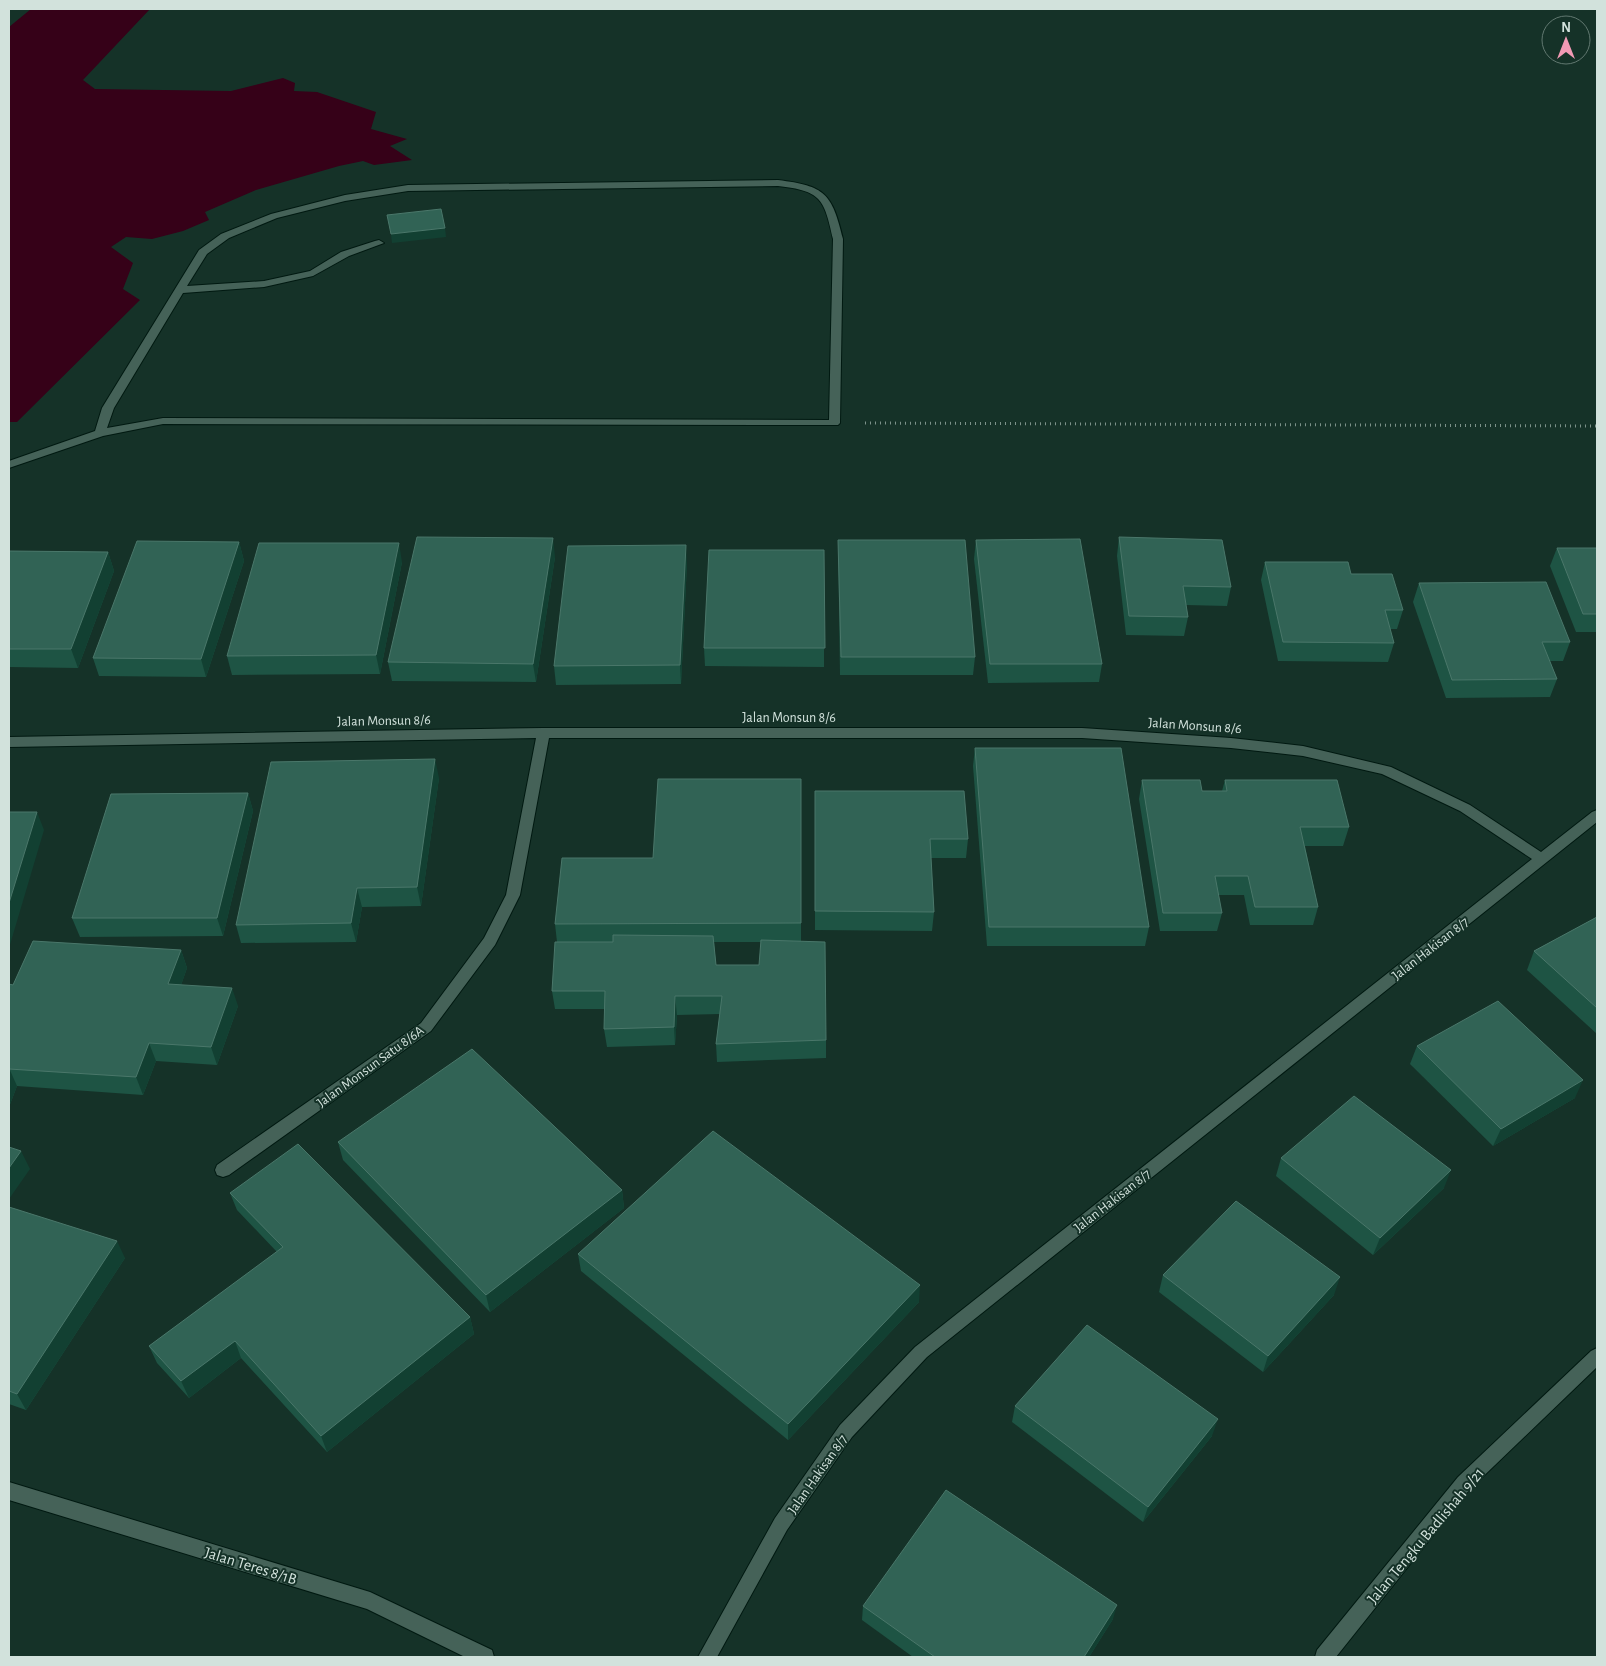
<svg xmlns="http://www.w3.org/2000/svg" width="1606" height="1666" font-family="'Alegreya Sans',sans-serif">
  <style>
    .water { fill: #360118 }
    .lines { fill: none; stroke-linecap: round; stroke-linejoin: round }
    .service-casing { stroke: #001911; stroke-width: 2 }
    .minor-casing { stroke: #001911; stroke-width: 2 }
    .tertiary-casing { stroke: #001911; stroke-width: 2 }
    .path { stroke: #7d938b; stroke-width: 3; stroke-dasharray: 1 4; stroke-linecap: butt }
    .service { fill: #456258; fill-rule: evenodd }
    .minor { fill: #456258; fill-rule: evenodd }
    .tertiary { fill: #456258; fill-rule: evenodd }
    .wall { fill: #1e5444; fill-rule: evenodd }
    .shaded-wall { fill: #124032 }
    .building { fill: #316355; stroke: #4a776a }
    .labels { text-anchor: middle; stroke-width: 4; stroke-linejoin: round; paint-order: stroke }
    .street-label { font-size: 14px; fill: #d2e2dc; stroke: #153228 }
    .near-street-label { font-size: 16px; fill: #d2e2dc; stroke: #153228 }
  </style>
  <rect width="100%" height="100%" fill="#153228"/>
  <path class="water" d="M31 9H150L83 80 95 89 231 91 283 78 295 83 294 91 317 92 376 112 371 129 407 139 390 146 412 160 374 165 363 161 339 166 256 190 205 212 209 220 183 231 152 239 126 237 111 247 133 263 123 289 140 300 17 422H9V27Z"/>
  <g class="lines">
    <g class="service-casing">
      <path id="service" d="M778 180C825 186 832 193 843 239L840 423 838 425 163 424 103 436 9 468V461L95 431 102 408 199 250 221 234 271 214 345 195 408 185ZM778 186C821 191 824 198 833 239L829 420 163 418 107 428 114 408 183 293 264 287 313 276 349 256 384 243 379 240 375 241 341 252 310 271 264 281 187 286 207 254 229 238 277 218 345 201 408 191Z"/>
    </g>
    <g class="minor-casing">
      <g id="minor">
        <path d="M543 728H1082L1231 738 1303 746 1391 767 1470 805 1541 852 1592 812 1597 810V822L927 1357 852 1437 787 1530 717 1657H698L775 1518 840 1425 915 1347 1532 859 1460 811 1382 774 1303 756 1231 748 1082 738H549L520 895 495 945 431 1031 229 1175 223 1177 217 1175 215 1170 217 1165 421 1023 484 938 506 895 536 738 9 747V737Z"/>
        <path d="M1597 1348V1367L1470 1489 1336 1657H1315L1317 1650 1458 1477 1591 1351Z"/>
      </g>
    </g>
    <g class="tertiary-casing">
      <path id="tertiary" d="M9 1482 370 1592 492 1650 494 1657H465L367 1609 9 1500Z"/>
    </g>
    <path class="path" d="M865 423 1597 426"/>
    <use href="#service" class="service"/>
    <use href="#minor" class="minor"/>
    <use href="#tertiary" class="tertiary"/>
  </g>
  <g class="wall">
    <path d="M1119 537 1231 587 1227 606 1186 605 1188 617 1184 636 1126 635 1117 556Z"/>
    <path d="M838 540 975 657 973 675H840Z"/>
    <path d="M976 540 1102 664 1099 682 988 683 974 559Z"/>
    <path d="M239 542 244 561 206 677 99 676 93 658Z"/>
    <path d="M1557 548H1597V632H1576L1550 566Z"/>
    <path d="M824 550V667L705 666 704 648Z"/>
    <path d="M9 551 108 552 114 571 78 668 9 667Z"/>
    <path d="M555 557 536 682 392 681 388 662Z"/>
    <path d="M402 562 380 674 232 675 227 656Z"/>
    <path d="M1265 562 1351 574 1403 610 1397 629H1390L1394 643 1388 662 1278 661 1261 580Z"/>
    <path d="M687 563 681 684 556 685 554 666Z"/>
    <path d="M1419 583 1570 642 1563 661H1550L1557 679 1550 697 1446 698 1413 602Z"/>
    <path d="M975 748 1149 927 1145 946H987L973 766Z"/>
    <path d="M439 778 421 906 362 907 356 942 241 943 236 925Z"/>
    <path d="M801 779V941L826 1040V1058L717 1062 716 1044 720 1014 677 1015 675 1045 607 1047 604 1029 605 1009H555L552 991 613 942H557L555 924 653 858ZM714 942H761L759 965H716Z"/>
    <path d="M1142 780 1202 791H1222L1225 780 1349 827 1343 846H1305L1318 907 1313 925H1250L1244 895H1218L1222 913 1217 931H1160L1139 799Z"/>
    <path d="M815 791 968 839 966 858H931L934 912 932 931 815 930Z"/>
    <path d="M248 793 253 811 223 936 80 937 72 918Z"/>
    <path d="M1597 917V1034L1527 970 1534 951Z"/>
    <path d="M181 950 187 968 181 985 238 1006 217 1065 156 1061 143 1095 17 1086 9 1107V984L13 985Z"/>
    <path d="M1417 1046 1575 1098 1493 1146 1410 1064Z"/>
    <path d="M338 1142 622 1190 624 1208 490 1312 343 1160Z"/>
    <path d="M1281 1158 1444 1188 1373 1255 1276 1176Z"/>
    <path d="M230 1193 470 1317 474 1334 327 1452 241 1358 189 1398 157 1363 149 1346 277 1252 237 1210Z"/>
    <path d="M9 1207 125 1258 26 1410 9 1404Z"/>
    <path d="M578 1254 919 1302 788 1440 581 1271Z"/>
    <path d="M1163 1275 1334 1295 1263 1372 1159 1292Z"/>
    <path d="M1015 1406 1212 1436 1143 1522 1012 1422Z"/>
    <path d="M863 1606 1113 1619 1089 1657H913L862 1620Z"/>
  </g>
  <g class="shaded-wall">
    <path d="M445 228 446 237 392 243 391 234Z"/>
    <path d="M553 538 555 557 536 682 533 664Z"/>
    <path d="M239 542 244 561 206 677 201 659Z"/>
    <path d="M399 543 402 562 380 674 376 655Z"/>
    <path d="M686 545 687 563 681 684 680 665Z"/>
    <path d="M108 552 114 571 78 668 71 649Z"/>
    <path d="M435 759 439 778 421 906 417 887Z"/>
    <path d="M248 793 253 811 223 936 217 918Z"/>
    <path d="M37 812 44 830 9 948V903Z"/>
    <path d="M357 888 362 907 356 942 351 923Z"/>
    <path d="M181 950 187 968 175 1002 168 984Z"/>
    <path d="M232 988 238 1006 217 1065 211 1047Z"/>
    <path d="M675 996 677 1015 675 1045 674 1027Z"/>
    <path d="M149 1043 156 1061 143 1095 136 1077Z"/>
    <path d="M9 1068 17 1086 9 1107Z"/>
    <path d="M1583 1080 1575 1098 1493 1146 1501 1129Z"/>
    <path d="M21 1151 30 1169 9 1199V1168Z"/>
    <path d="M1451 1170 1444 1188 1373 1255 1380 1238Z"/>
    <path d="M622 1190 624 1208 490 1312 486 1295Z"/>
    <path d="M117 1241 125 1258 26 1410 17 1394Z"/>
    <path d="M1340 1277 1334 1295 1263 1372 1268 1356Z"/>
    <path d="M920 1285 919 1302 788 1440V1424Z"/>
    <path d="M470 1317 474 1334 327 1452 321 1436Z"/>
    <path d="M235 1341 241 1358 189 1398 181 1381Z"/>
    <path d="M1218 1419 1212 1436 1143 1522 1148 1507Z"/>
    <path d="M1117 1605 1113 1619 1089 1657H1084Z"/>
  </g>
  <g class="building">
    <path d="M441 209 445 228 391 234 387 215Z"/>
    <path d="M417 537 553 538 533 664 388 662Z"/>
    <path d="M1119 537 1222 540 1231 587 1183 586 1188 617 1129 616Z"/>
    <path d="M1080 539 1102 664H990L976 540Z"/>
    <path d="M838 540H965L975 657H841Z"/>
    <path d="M137 541 239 542 201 659 93 658Z"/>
    <path d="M259 543H399L376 655 227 656Z"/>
    <path d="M686 545 680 665 554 666 568 546Z"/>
    <path d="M1557 548H1597V614H1583Z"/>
    <path d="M709 550H824L825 648H704Z"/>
    <path d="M9 551 108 552 71 649H9Z"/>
    <path d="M1265 562H1348L1351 574H1392L1403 610H1385L1394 643 1283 642Z"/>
    <path d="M1546 582 1570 642H1542L1557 679 1452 680 1419 583Z"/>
    <path d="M975 748H1121L1149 927H989Z"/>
    <path d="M435 759 417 887 357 888 351 923 236 925 271 762Z"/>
    <path d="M658 779H801V923L555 924 562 858H653Z"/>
    <path d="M1142 780H1200L1202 791H1227L1225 780H1337L1349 827H1300L1318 907H1255L1248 876H1215L1222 913H1163Z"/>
    <path d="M815 791H964L968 839H930L934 912 815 911Z"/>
    <path d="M248 793 217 918H72L111 794Z"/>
    <path d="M9 812H37L9 903Z"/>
    <path d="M1597 917V1008L1534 951Z"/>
    <path d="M613 935 713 936 716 965H759L761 940 825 942 826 1040 716 1044 722 996H675L674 1027 604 1029 605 991H552L555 942H613Z"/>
    <path d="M33 941 181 950 168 984 232 988 211 1047 149 1043 136 1077 9 1069V984L13 985Z"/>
    <path d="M1498 1001 1583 1080 1501 1129 1417 1046Z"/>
    <path d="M472 1049 622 1190 486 1295 338 1142Z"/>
    <path d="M1354 1096 1451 1170 1380 1238 1281 1158Z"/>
    <path d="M713 1131 920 1285 788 1424 578 1254Z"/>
    <path d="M298 1144 470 1317 321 1436 235 1341 181 1381 149 1346 283 1247 230 1193Z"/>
    <path d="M9 1147 21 1151 9 1168Z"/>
    <path d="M1236 1201 1340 1277 1268 1356 1163 1275Z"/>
    <path d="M9 1207 117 1241 17 1394 9 1391Z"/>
    <path d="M1087 1325 1218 1419 1148 1507 1015 1406Z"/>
    <path d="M946 1490 1117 1605 1084 1657H935L863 1606Z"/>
  </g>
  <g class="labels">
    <g class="street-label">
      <text x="789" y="722">Jalan Monsun 8/6</text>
      <text transform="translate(384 720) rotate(-1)" y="5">Jalan Monsun 8/6</text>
      <text transform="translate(1195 725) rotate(4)" y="5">Jalan Monsun 8/6</text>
      <text transform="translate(1430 948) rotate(-38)" y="5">Jalan Hakisan 8/7</text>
      <text transform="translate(370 1066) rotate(-36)" y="5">Jalan Monsun Satu 8/6A</text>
      <text transform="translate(1112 1200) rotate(-38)" y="5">Jalan Hakisan 8/7</text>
      <text transform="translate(817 1474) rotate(-55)" y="5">Jalan Hakisan 8/7</text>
    </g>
    <g class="near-street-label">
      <text transform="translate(1425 1535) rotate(-50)" y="6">Jalan Tengku Badlishah 9/21</text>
      <text transform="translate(251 1565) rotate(17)" y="6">Jalan Teres 8/1B</text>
    </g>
  </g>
  <rect width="1606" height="1666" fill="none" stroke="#d2e2dc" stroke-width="20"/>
  <g transform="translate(1566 40)"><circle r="24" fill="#153228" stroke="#617870"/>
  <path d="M0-4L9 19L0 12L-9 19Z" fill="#f19ab4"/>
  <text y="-8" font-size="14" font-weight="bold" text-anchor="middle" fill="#d2e2dc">N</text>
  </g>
</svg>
